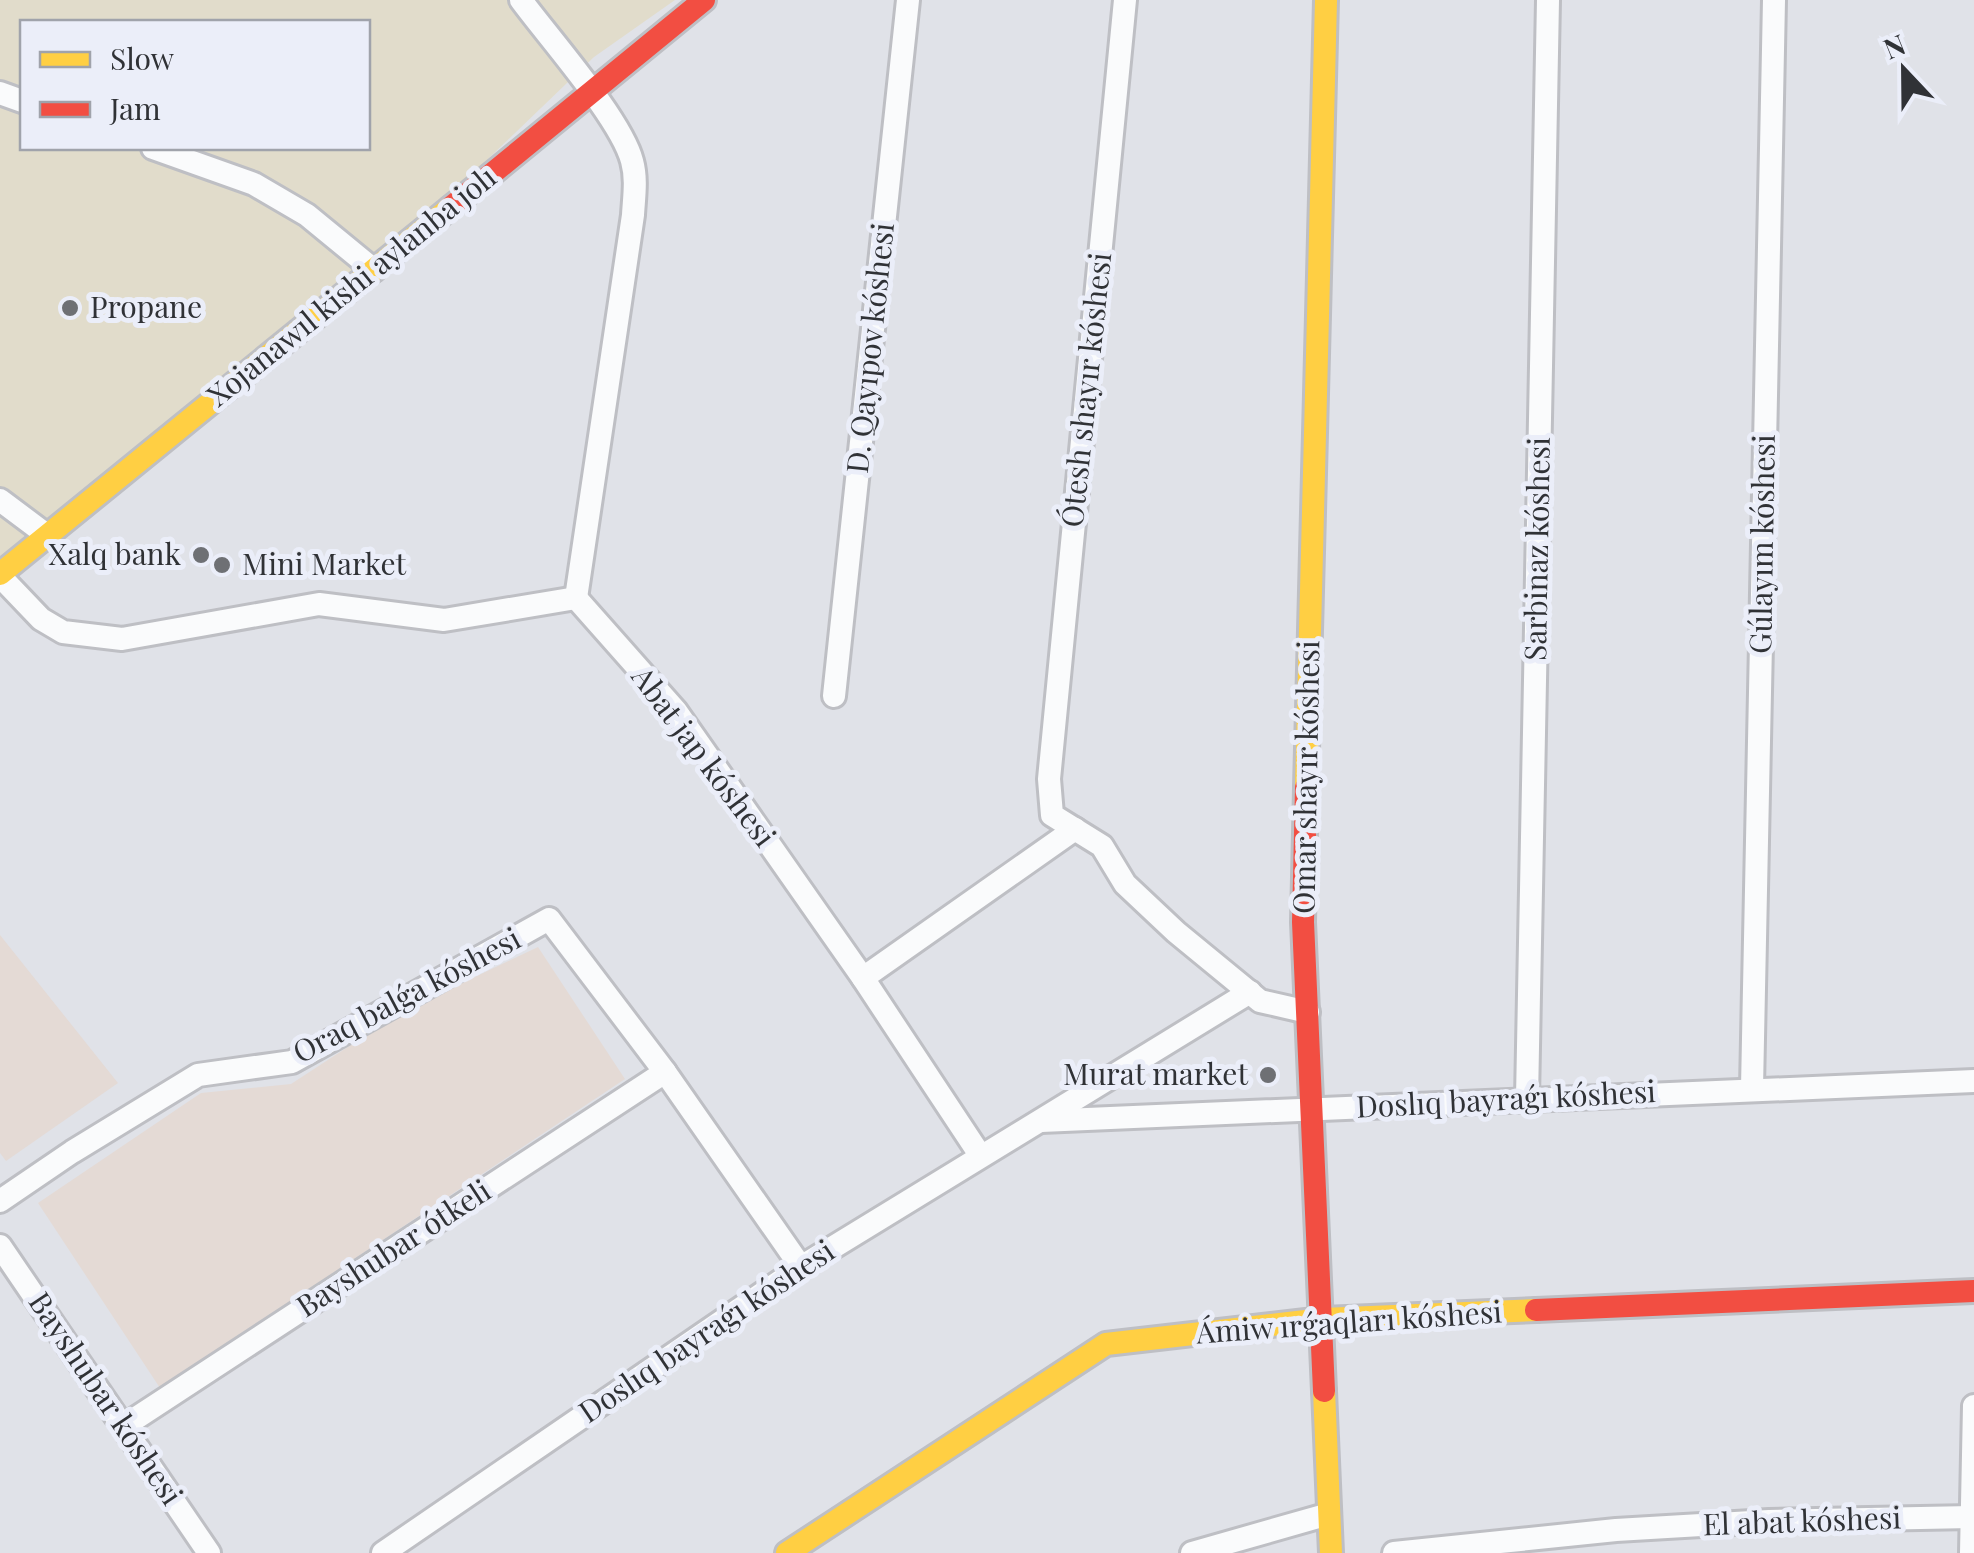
<svg xmlns="http://www.w3.org/2000/svg" width="1974" height="1553" font-family="'Playfair Display',serif">
  <style>
    .education { fill: #e4dad5 }
    .sand { fill: #e1dccb; fill-rule: evenodd }
    .lines { fill: none; stroke-linecap: round; stroke-linejoin: round }
    .street-casing { stroke: #bebfc4; stroke-width: 28 }
    .slow-casing { stroke: #bebfc4; stroke-width: 28 }
    .jam-casing { stroke: #bebfc4; stroke-width: 28 }
    .street { stroke: #fafbfc; stroke-width: 22 }
    .slow { stroke: #ffcf43; stroke-width: 22 }
    .jam { stroke: #f24e42; stroke-width: 22 }
    .poi-dot { fill: #6e7074; stroke: #ebeef9; stroke-width: 4 }
    .labels { text-anchor: middle; stroke-width: 10; stroke-linejoin: round; paint-order: stroke }
    .street-label { font-size: 30px; fill: #303236; stroke: #ebeef9 }
    .poi-label { font-size: 30px; fill: #303236; stroke: #ebeef9; text-anchor: start }
  </style>
  <rect width="100%" height="100%" fill="#e0e2e8"/>
  <g class="education">
    <path d="M0 935 118 1083 6 1161 0 1153Z"/>
    <path d="M538 947 625 1079 160 1388 38 1203 201 1093 291 1084 403 1011Z"/>
  </g>
  <path class="sand" d="M0 0H675L594 57 364 278 0 570ZM22 22H368V148H22Z"/>
  <g class="lines">
    <g class="street-casing">
      <g id="street">
        <path d="M521 0C549 38 621 119 632 161 637 179 634 197 633 215L576 598"/>
        <path d="M1125 0 1049 779 1052 815 1102 846 1125 884 1176 932 1260 1001 1308 1012"/>
        <path d="M0 93 22 101"/>
        <path d="M153 148 254 184 307 215 374 270"/>
        <path d="M0 500 48 536"/>
        <path d="M0 576 41 619 63 632 122 639 319 604 444 620 576 598"/>
        <path d="M576 598 676 711 863 978 980 1155"/>
        <path d="M834 696 908 0"/>
        <path d="M863 978 1075 829"/>
        <path d="M1752 1088 1774 0"/>
        <path d="M1527 1099 1548 0"/>
        <path d="M1041 1121 1974 1081"/>
        <path d="M0 1201 72 1152 198 1075 292 1062 549 919 665 1072 801 1267"/>
        <path d="M0 1246 209 1553"/>
        <path d="M124 1426 665 1072"/>
        <path d="M383 1553 801 1267 1250 992"/>
        <path d="M1192 1553 1329 1514"/>
        <path d="M1394 1553 1616 1530 1769 1521 1972 1517"/>
        <path d="M1971 1553 1974 1406"/>
      </g>
    </g>
    <g class="slow-casing">
      <g id="slow">
        <path d="M0 574 450 208"/>
        <path d="M1306 788 1326 0"/>
        <path d="M1324 1391 1331 1553"/>
        <path d="M787 1553 1106 1344 1323 1319 1536 1310"/>
      </g>
    </g>
    <g class="jam-casing">
      <g id="jam">
        <path d="M450 208 704 0"/>
        <path d="M1306 788 1303 922 1324 1391"/>
        <path d="M1536 1310 1974 1291"/>
      </g>
    </g>
    <use href="#street" class="street"/>
    <use href="#slow" class="slow"/>
    <use href="#jam" class="jam"/>
  </g>
  <g class="poi-dot">
    <circle cx="70" cy="308" r="10"/>
    <circle cx="201" cy="555" r="10"/>
    <circle cx="222" cy="565" r="10"/>
    <circle cx="1268" cy="1075" r="10"/>
  </g>
  <g class="labels">
    <g class="street-label">
      <text transform="translate(352 287) rotate(-39)" y="10">Xojanawıl kishi aylanba jolı</text>
      <text transform="translate(871 348) rotate(-84)" y="10">D. Qayıpov kóshesi</text>
      <text transform="translate(1087 390) rotate(-84)" y="10">Ótesh shayır kóshesi</text>
      <text transform="translate(1763 544) rotate(-89)" y="10">Gúlayım kóshesi</text>
      <text transform="translate(1538 549) rotate(-89)" y="10">Sarbinaz kóshesi</text>
      <text transform="translate(703 757) rotate(53)" y="10">Abat jap kóshesi</text>
      <text transform="translate(1307 777) rotate(-89)" y="10">Omar shayır kóshesi</text>
      <text transform="translate(407 996) rotate(-28)" y="10">Oraq balǵa kóshesi</text>
      <text transform="translate(1506 1100) rotate(-3)" y="10">Doslıq bayraǵı kóshesi</text>
      <text transform="translate(394 1249) rotate(-33)" y="10">Bayshubar ótkeli</text>
      <text transform="translate(1349 1323) rotate(-4)" y="10">Ámiw ırǵaqları kóshesi</text>
      <text transform="translate(707 1332) rotate(-34)" y="10">Doslıq bayraǵı kóshesi</text>
      <text transform="translate(105 1399) rotate(56)" y="10">Bayshubar kóshesi</text>
      <text transform="translate(1802 1522) rotate(-2)" y="10">El abat kóshesi</text>
    </g>
    <g class="poi-label">
      <text x="90" y="318">Propane</text>
      <text x="181" y="565" text-anchor="end">Xalq bank</text>
      <text x="242" y="575">Mini Market</text>
      <text x="1248" y="1085" text-anchor="end">Murat market</text>
    </g>
  </g>
  <rect x="20" y="20" width="350" height="130" fill="#ebeef9" stroke="#a0a3ab" stroke-width="2.5"/>
  <rect x="40" y="52" width="50" height="15" fill="#ffcf43" stroke="#a0a3ab" stroke-width="2.5"/>
  <text x="110" y="70" font-size="30" fill="#303236">Slow</text>
  <rect x="40" y="102" width="50" height="15" fill="#f24e42" stroke="#a0a3ab" stroke-width="2.5"/>
  <text x="110" y="120" font-size="30" fill="#303236">Jam</text>
  <g transform="translate(1904 70) rotate(338)" stroke="#ebeef9" stroke-width="8" paint-order="stroke">
  <path d="M0-8L18 38L0 25L-18 38Z" fill="#303236"/>
  <text y="-15" font-size="28" font-weight="bold" text-anchor="middle" fill="#303236">N</text>
  </g>
</svg>
